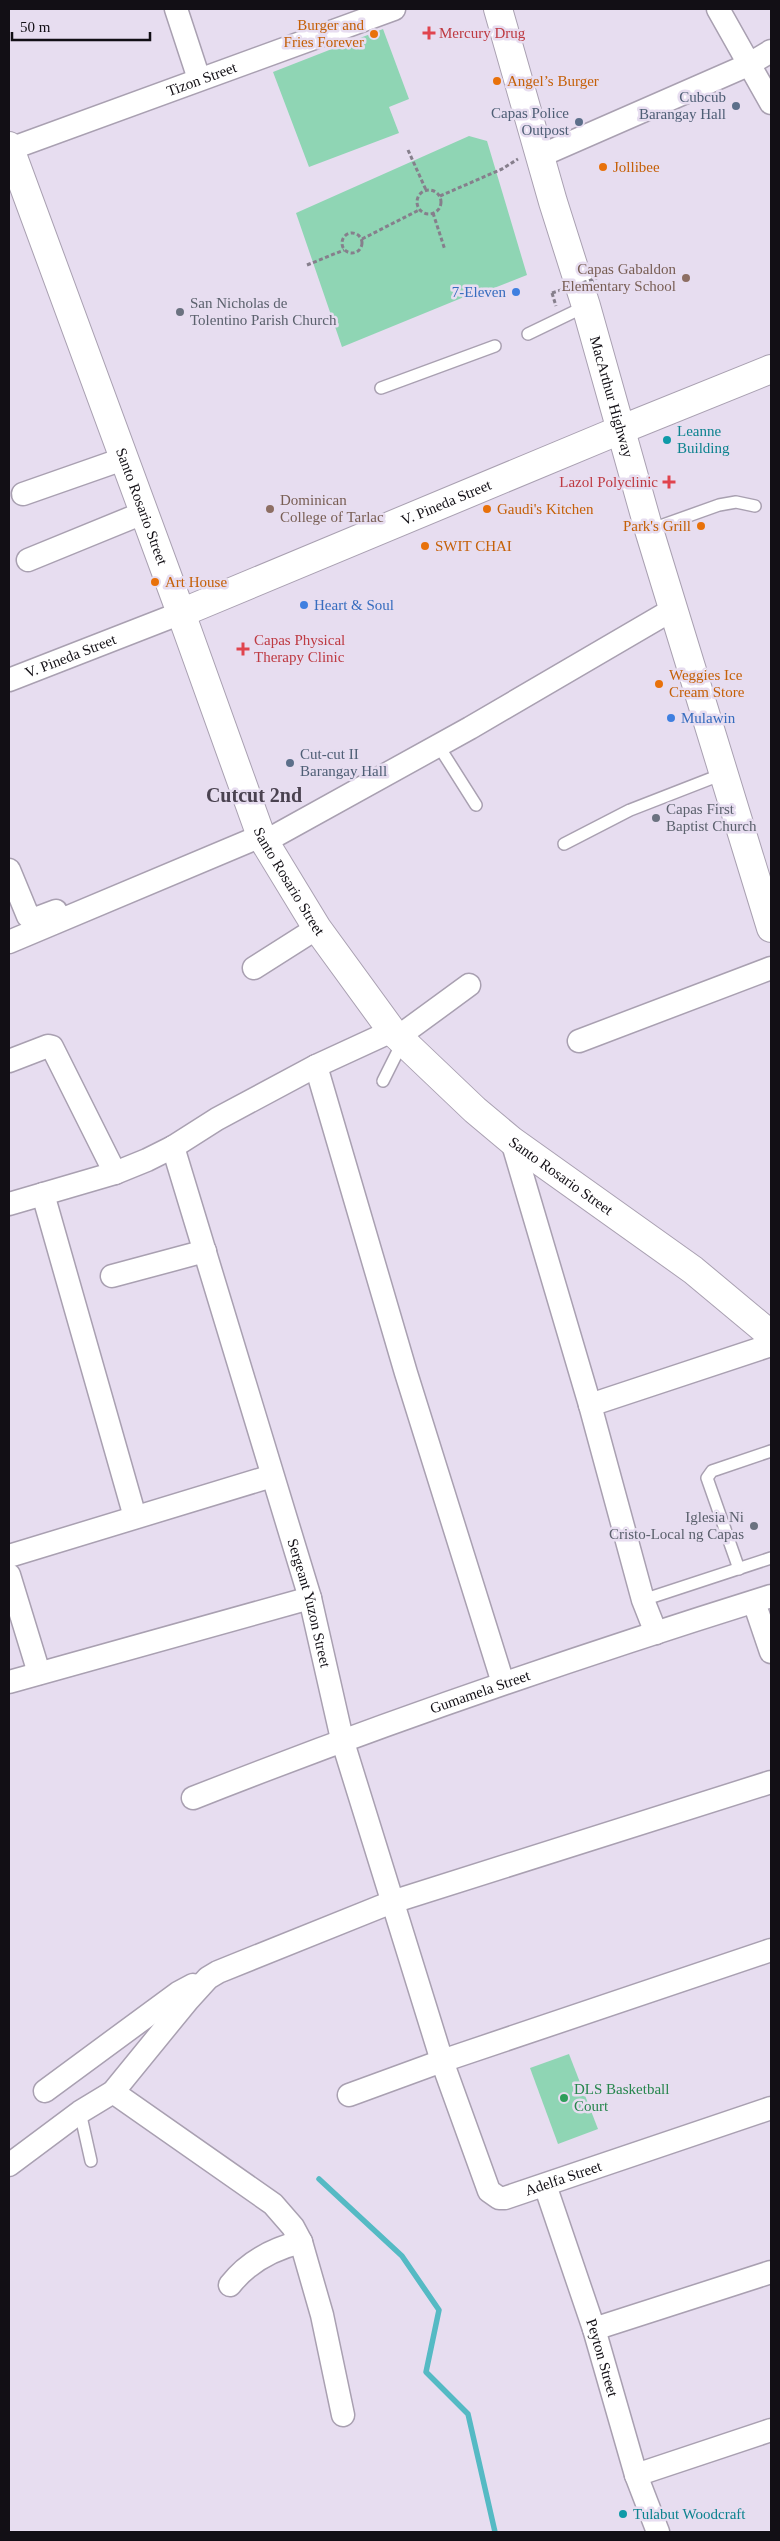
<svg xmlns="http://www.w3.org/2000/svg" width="780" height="2541" font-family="'Times New Roman',serif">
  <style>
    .green { fill: #8fd5b4 }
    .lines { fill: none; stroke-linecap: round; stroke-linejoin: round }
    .stream { stroke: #55bac4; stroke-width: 5.5 }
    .lane-casing { stroke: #a9a0b1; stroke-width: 14 }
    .street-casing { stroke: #a9a0b1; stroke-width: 25 }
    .secondary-casing { stroke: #a9a0b1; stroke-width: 30 }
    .primary-casing { stroke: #a9a0b1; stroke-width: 30 }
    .highway-casing { stroke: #a9a0b1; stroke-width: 30 }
    .path { stroke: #867f8c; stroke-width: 3; stroke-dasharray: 4 2.5; stroke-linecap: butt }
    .lane { stroke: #fff; stroke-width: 11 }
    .street { stroke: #fff; stroke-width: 22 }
    .secondary { stroke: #fff; stroke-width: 28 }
    .primary { stroke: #fff; stroke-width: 28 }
    .highway { stroke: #fff; stroke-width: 28 }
    .path-bridge { stroke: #867f8c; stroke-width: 3; stroke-dasharray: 4 2.5; stroke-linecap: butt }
    .health-dot { fill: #e0444e; stroke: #e7ddf0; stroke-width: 2 }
    .food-dot { fill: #e8710a; stroke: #e7ddf0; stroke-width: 2 }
    .service-dot { fill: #5c6f8a; stroke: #e7ddf0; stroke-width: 2 }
    .education-dot { fill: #8d6e63; stroke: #e7ddf0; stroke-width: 2 }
    .shop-dot { fill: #3f7fe0; stroke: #e7ddf0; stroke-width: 2 }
    .worship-dot { fill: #6b7280; stroke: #e7ddf0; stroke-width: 2 }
    .culture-dot { fill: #0f9aa8; stroke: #e7ddf0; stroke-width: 2 }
    .leisure-dot { fill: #2e9e5b; stroke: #e7ddf0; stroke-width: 2 }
    .labels { text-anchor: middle; stroke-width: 5; stroke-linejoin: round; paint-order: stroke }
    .food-label { font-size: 15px; fill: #c56008; stroke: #e7ddf0; text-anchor: start }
    .health-label { font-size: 15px; fill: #be3a42; stroke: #e7ddf0; text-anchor: start }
    .street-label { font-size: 15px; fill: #120f15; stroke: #e7ddf0 }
    .service-label { font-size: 15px; fill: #4e5e75; stroke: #e7ddf0; text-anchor: end }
    .education-label { font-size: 15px; fill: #785e54; stroke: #e7ddf0; text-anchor: end }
    .shop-label { font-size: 15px; fill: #366cbe; stroke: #e7ddf0; text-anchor: start }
    .worship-label { font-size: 15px; fill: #5b616d; stroke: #e7ddf0; text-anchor: start }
    .culture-label { font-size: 15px; fill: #0d838f; stroke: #e7ddf0; text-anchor: start }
    .leisure-label { font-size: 15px; fill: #27864d; stroke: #e7ddf0; text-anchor: start }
    .district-label { font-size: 20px; font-weight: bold; fill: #4a4250; stroke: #e7ddf0 }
  </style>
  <rect width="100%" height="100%" fill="#e7ddf0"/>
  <g class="green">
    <path d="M383 29 409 99 389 107 399 133 309 167 273 72Z"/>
    <path d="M469 136 487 141 527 275 471 297 469 295 342 347 296 213Z"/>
    <path d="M569 2054 598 2129 558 2144 530 2068Z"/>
  </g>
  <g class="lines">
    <path class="stream" d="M319 2179 402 2256 439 2310 426 2372 468 2414 495 2532"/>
    <g class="lane-casing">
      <g id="lane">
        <path d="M528 334 586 306"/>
        <path d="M381 388 495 346"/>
        <path d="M649 530 719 505 736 502 755 506"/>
        <path d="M438 745 476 805"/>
        <path d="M564 844 630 810 725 773"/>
        <path d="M383 1081 403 1041"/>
        <path d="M739 1569 707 1478 712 1471 771 1451"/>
        <path d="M643 1600 771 1558"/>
        <path d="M80 2112 91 2161"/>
      </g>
    </g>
    <g class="street-casing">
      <g id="street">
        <path d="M176 9 199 79"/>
        <path d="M718 9 771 103"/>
        <path id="s1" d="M10 149 394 9"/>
        <path d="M540 156 748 65 771 51"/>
        <path d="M23 494 123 459"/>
        <path d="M28 560 143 513"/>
        <path id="s2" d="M9 680 181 613"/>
        <path d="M264 842 470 728 672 610"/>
        <path d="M9 870 28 916 32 920 56 911"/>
        <path d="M9 942 261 836"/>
        <path d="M254 968 317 928"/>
        <path d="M398 1037 469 985"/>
        <path d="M579 1041 771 968"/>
        <path d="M9 1061 48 1046 52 1047 115 1173"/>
        <path d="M316 1066 406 1373 503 1683"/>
        <path d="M512 1141 590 1405 643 1600 656 1633"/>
        <path id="s3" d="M173 1147 310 1598 342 1739 442 2061 489 2191 499 2198H505L771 2108"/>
        <path d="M43 1194 135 1517"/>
        <path d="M9 1204 115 1173 147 1160 173 1147 217 1119 316 1066 392 1031"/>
        <path d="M112 1276 205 1251"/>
        <path d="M590 1405 771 1345"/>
        <path d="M9 1556 272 1476"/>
        <path d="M9 1575 39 1673"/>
        <path d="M754 1602 771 1652"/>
        <path d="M9 1682 310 1598"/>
        <path id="s4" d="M193 1798C383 1723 576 1657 771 1596"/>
        <path d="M45 2091 178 1993 193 1985"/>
        <path d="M113 2092 273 2204 293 2227 301 2242 322 2315 343 2415"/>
        <path d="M349 2095 442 2061 771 1950"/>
        <path d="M9 2165 80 2112 113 2092 188 2000 208 1978 218 1972 392 1902 771 1782"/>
        <path id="s5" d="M545 2185 594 2329 636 2475 658 2532"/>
        <path d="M230 2285C248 2262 272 2249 301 2242"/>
        <path d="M594 2329 771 2272"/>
        <path d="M636 2475 771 2430"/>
      </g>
    </g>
    <g class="secondary-casing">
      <g id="secondary">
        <path d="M620 430 771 369"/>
        <path id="s6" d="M181 613 261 836 317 928 392 1031 475 1110 512 1141 693 1270 771 1335"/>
      </g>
    </g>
    <g class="primary-casing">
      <g id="primary">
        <path id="s7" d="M9 146 181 613 620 430"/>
      </g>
    </g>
    <g class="highway-casing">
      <g id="highway">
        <path id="s8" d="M498 9 553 202 586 306 649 530 771 928"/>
      </g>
    </g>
    <g class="path">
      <path d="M408 150 426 190"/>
      <circle cx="429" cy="202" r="12"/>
      <path d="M440 196 502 169 518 159"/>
      <path d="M433 213 445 250"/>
      <circle cx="352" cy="243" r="10"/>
      <path d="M362 239 419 210"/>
      <path d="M307 265 344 250"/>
      <path d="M552 293 556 306"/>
    </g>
    <use href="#lane" class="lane"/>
    <use href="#street" class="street"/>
    <use href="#secondary" class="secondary"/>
    <use href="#primary" class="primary"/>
    <use href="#highway" class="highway"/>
    <path class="path-bridge" d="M552 293 597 278"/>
  </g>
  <g class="health-dot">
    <path d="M426.5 25.5h5v5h5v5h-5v5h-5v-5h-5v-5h5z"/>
    <path d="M666.5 474.5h5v5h5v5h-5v5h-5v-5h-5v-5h5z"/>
    <path d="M240.5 641.5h5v5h5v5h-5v5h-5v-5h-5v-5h5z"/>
  </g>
  <g class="food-dot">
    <circle cx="374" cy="34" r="5"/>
    <circle cx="497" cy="81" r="5"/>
    <circle cx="603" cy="167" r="5"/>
    <circle cx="487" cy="509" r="5"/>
    <circle cx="701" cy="526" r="5"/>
    <circle cx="425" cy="546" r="5"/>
    <circle cx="155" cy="582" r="5"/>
    <circle cx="659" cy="684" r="5"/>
  </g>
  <g class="service-dot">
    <circle cx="736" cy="106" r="5"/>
    <circle cx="579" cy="122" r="5"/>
    <circle cx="290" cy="763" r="5"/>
  </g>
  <g class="education-dot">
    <circle cx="686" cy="278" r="5"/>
    <circle cx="270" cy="509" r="5"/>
  </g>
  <g class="shop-dot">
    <circle cx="516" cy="292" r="5"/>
    <circle cx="304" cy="605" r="5"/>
    <circle cx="671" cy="718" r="5"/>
  </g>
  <g class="worship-dot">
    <circle cx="180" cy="312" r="5"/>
    <circle cx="656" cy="818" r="5"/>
    <circle cx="754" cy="1526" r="5"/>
  </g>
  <g class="culture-dot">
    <circle cx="667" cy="440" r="5"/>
    <circle cx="623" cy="2514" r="5"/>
  </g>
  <circle class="leisure-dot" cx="564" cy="2098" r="5"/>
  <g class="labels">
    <g class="food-label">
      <text x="364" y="30" text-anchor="end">Burger and<tspan x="364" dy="17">Fries Forever</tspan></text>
      <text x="507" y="86">Angel’s Burger</text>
      <text x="613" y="172">Jollibee</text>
      <text x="497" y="514">Gaudi's Kitchen</text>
      <text x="691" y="531" text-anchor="end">Park's Grill</text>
      <text x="435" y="551">SWIT CHAI</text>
      <text x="165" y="587">Art House</text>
      <text x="669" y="680">Weggies Ice<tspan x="669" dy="17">Cream Store</tspan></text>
    </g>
    <g class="health-label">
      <text x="439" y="38">Mercury Drug</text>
      <text x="658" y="487" text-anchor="end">Lazol Polyclinic</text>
      <text x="254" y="645">Capas Physical<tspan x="254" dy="17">Therapy Clinic</tspan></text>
    </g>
    <g class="street-label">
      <text dy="5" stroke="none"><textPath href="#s1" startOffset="204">Tizon Street</textPath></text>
      <text dy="5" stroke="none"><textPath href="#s8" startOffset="404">MacArthur Highway</textPath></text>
      <text dy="5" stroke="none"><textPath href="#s7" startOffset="785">V. Pineda Street</textPath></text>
      <text dy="5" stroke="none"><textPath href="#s7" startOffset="384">Santo Rosario Street</textPath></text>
      <text dy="5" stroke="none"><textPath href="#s2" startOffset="66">V. Pineda Street</textPath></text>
      <text dy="5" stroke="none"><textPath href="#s6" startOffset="290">Santo Rosario Street</textPath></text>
      <text dy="5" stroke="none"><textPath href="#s6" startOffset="695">Santo Rosario Street</textPath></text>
      <text dy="5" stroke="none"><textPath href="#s3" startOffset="476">Sergeant Yuzon Street</textPath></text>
      <text dy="5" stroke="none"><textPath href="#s4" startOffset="306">Gumamela Street</textPath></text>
      <text dy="5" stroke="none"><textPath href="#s3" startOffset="1171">Adelfa Street</textPath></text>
      <text dy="5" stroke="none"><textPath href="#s5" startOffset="182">Peyton Street</textPath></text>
    </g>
    <g class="service-label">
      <text x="726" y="102">Cubcub<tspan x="726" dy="17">Barangay Hall</tspan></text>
      <text x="569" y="118">Capas Police<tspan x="569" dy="17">Outpost</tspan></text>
      <text x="300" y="759" text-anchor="start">Cut-cut II<tspan x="300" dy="17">Barangay Hall</tspan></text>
    </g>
    <g class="education-label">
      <text x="676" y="274">Capas Gabaldon<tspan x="676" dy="17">Elementary School</tspan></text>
      <text x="280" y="505" text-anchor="start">Dominican<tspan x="280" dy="17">College of Tarlac</tspan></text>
    </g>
    <g class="shop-label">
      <text x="506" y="297" text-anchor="end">7-Eleven</text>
      <text x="314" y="610">Heart &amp; Soul</text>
      <text x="681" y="723">Mulawin</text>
    </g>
    <g class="worship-label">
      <text x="190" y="308">San Nicholas de<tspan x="190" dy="17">Tolentino Parish Church</tspan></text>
      <text x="666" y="814">Capas First<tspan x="666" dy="17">Baptist Church</tspan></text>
      <text x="744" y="1522" text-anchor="end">Iglesia Ni<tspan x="744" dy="17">Cristo-Local ng Capas</tspan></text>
    </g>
    <g class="culture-label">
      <text x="677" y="436">Leanne<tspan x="677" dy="17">Building</tspan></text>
      <text x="633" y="2519">Tulabut Woodcraft</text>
    </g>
    <g class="leisure-label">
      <text x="574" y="2094">DLS Basketball<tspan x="574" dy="17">Court</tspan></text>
    </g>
    <g class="district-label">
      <text x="254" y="802">Cutcut 2nd</text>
    </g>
  </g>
  <rect width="780" height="2541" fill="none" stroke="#120f15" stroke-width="20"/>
  <path d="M12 32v8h138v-8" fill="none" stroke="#120f15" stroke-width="2.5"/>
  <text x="20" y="32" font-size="15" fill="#120f15" stroke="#e7ddf0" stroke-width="4" paint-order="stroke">50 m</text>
</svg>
